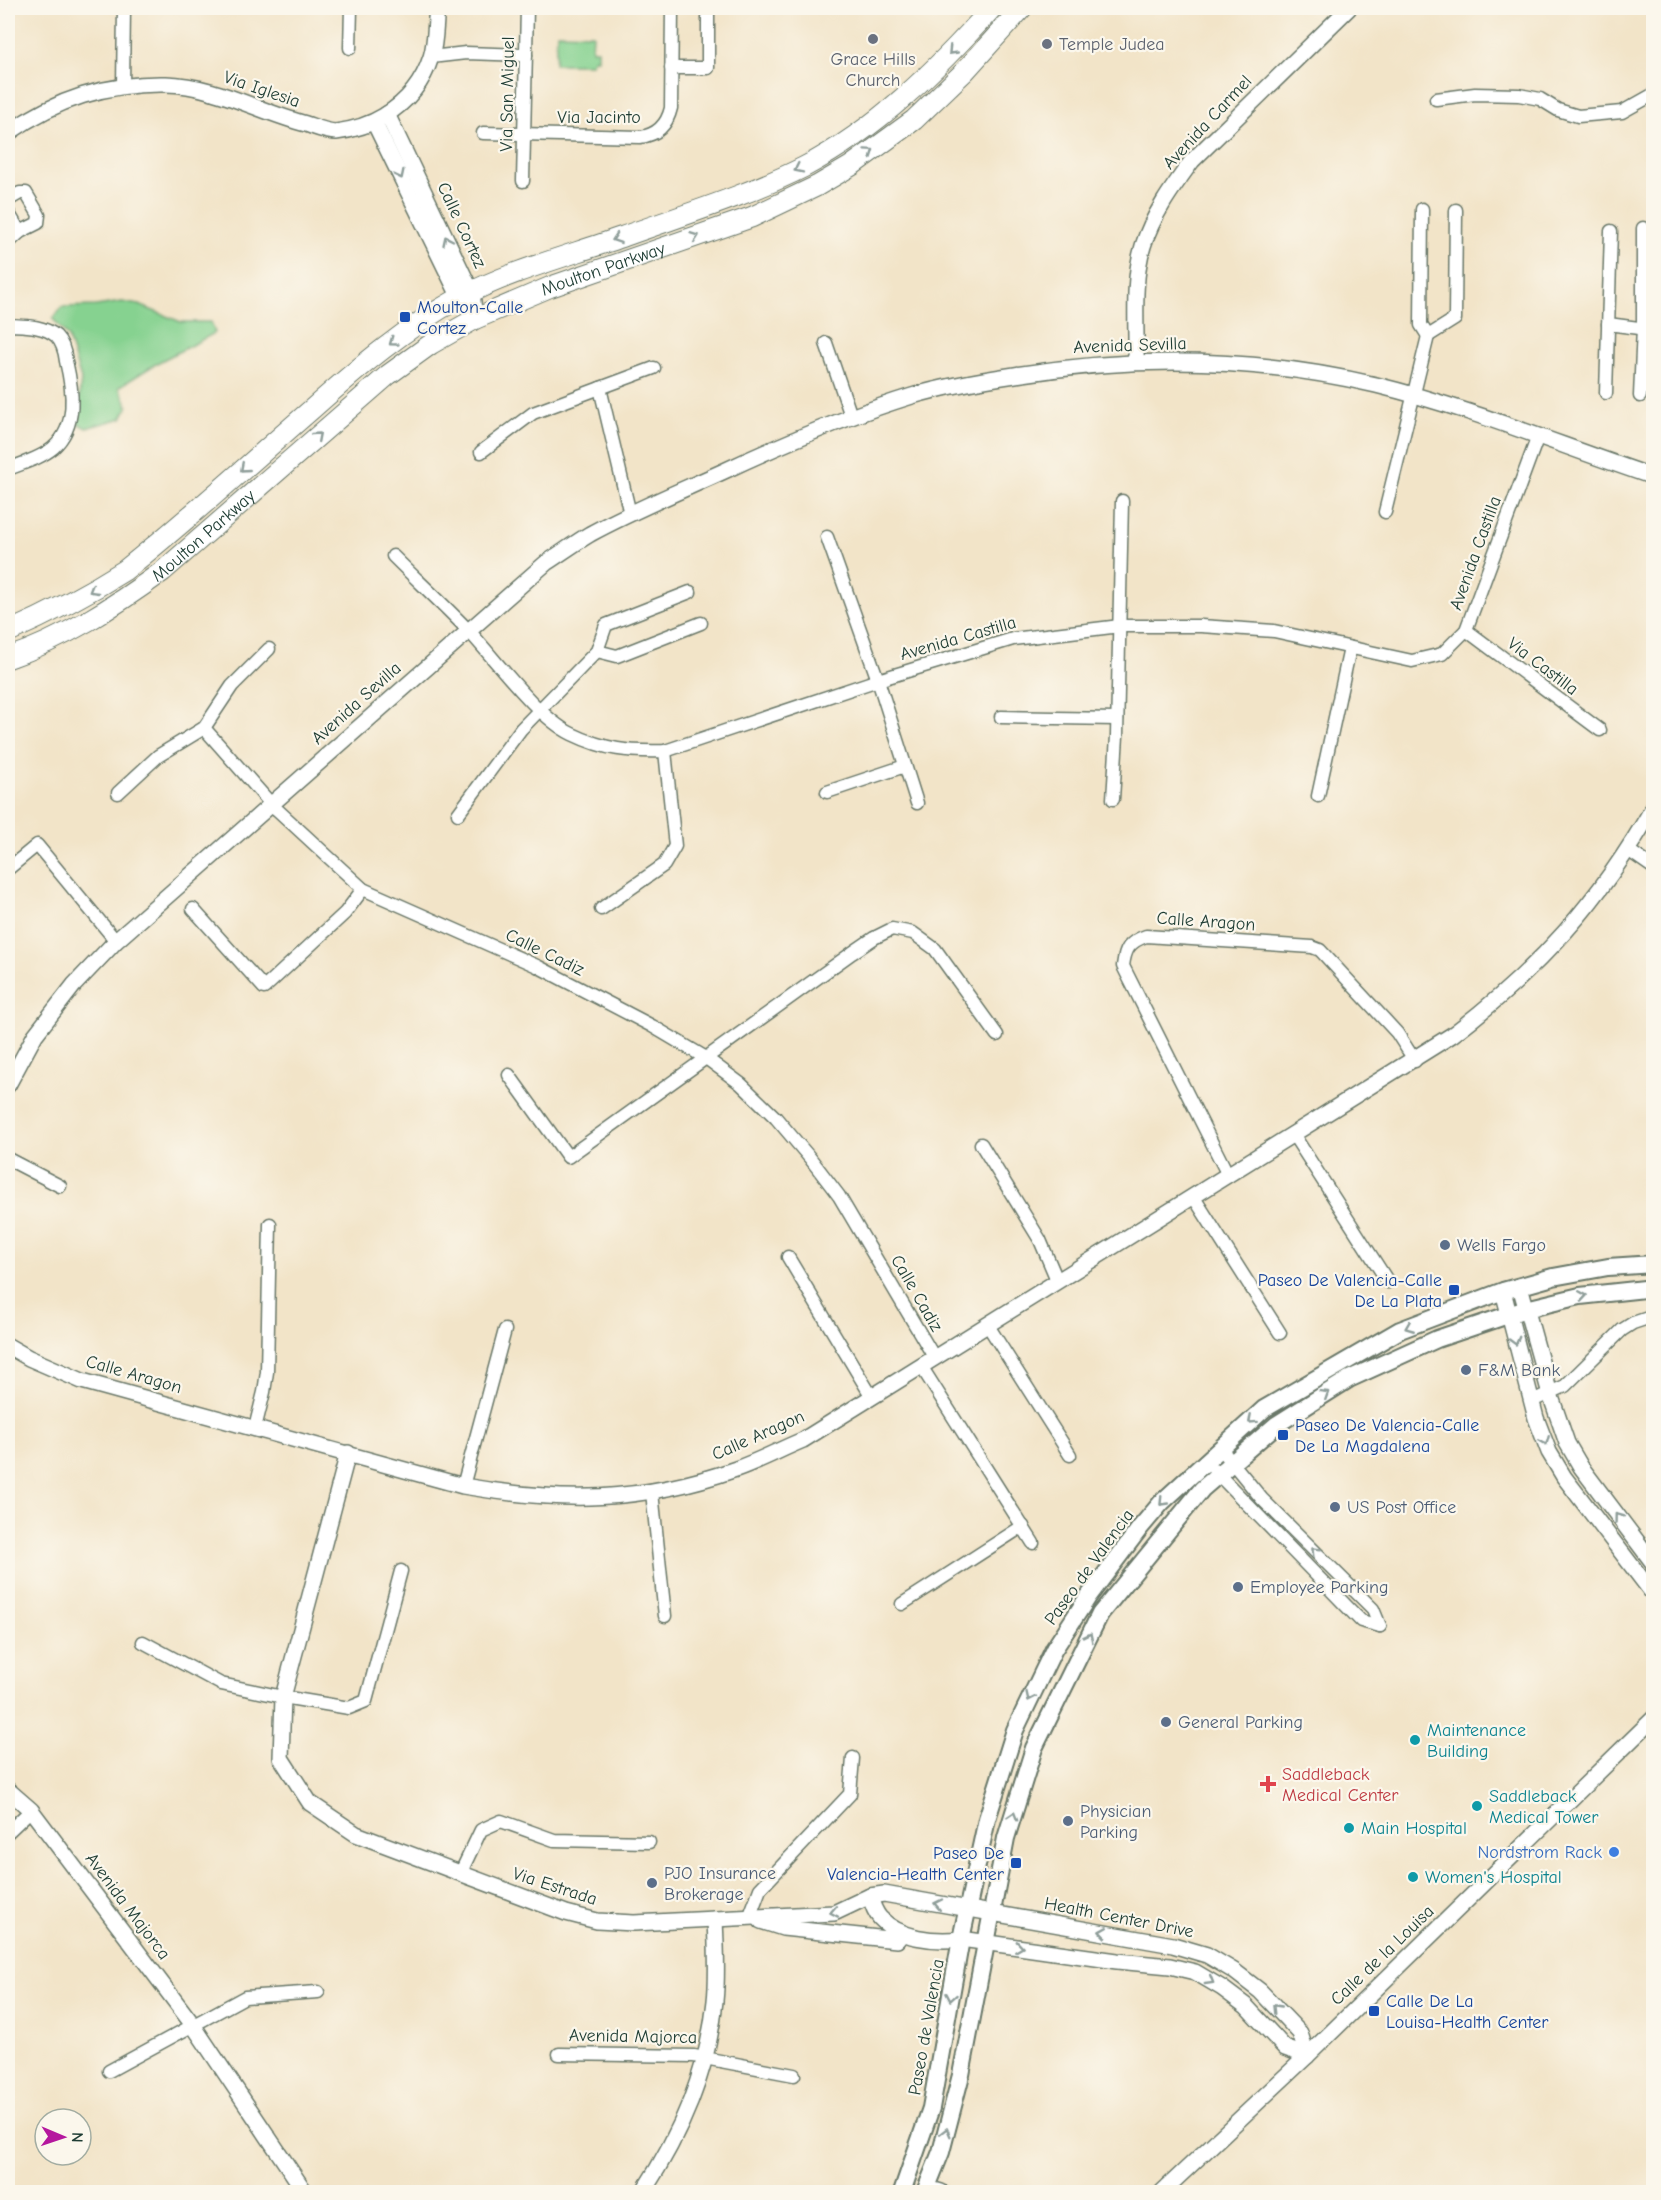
<svg xmlns="http://www.w3.org/2000/svg" width="1661" height="2200" font-family="'Comic Neue',sans-serif">
  <style>
    .green { fill: #86d290; stroke: #528862; stroke-width: 1.5 }
    .lines { fill: none; stroke-linecap: round; stroke-linejoin: round }
    .minor-casing { stroke: #697768; stroke-width: 15 }
    .tertiary-casing { stroke: #697768; stroke-width: 18 }
    .secondary-casing { stroke: #697768; stroke-width: 20 }
    .primary-casing { stroke: #697768; stroke-width: 22 }
    .minor { stroke: #fff; stroke-width: 12 }
    .tertiary { stroke: #fff; stroke-width: 15 }
    .secondary { stroke: #fff; stroke-width: 16 }
    .primary { stroke: #fff; stroke-width: 20 }
    .oneway { stroke: #8f9e9a }
    .worship-dot { fill: #6b7280; stroke: #fbf7ec; stroke-width: 2 }
    .transit-dot { fill: #1a4fb4; stroke: #fbf7ec; stroke-width: 2 }
    .service-dot { fill: #5c6f8a; stroke: #fbf7ec; stroke-width: 2 }
    .culture-dot { fill: #0f9aa8; stroke: #fbf7ec; stroke-width: 2 }
    .health-dot { fill: #e0444e; stroke: #fbf7ec; stroke-width: 2 }
    .shop-dot { fill: #3f7fe0; stroke: #fbf7ec; stroke-width: 2 }
    .labels { text-anchor: middle; stroke-width: 4.5; stroke-linejoin: round; paint-order: stroke }
    .worship-label { font-size: 18px; fill: #5b616d; stroke: #fbf7ec; text-anchor: start }
    .street-label { font-size: 18px; fill: #1f3d34; stroke: #fbf7ec }
    .transit-label { font-size: 18px; fill: #164399; stroke: #fbf7ec; text-anchor: start }
    .service-label { font-size: 18px; fill: #4e5e75; stroke: #fbf7ec; text-anchor: start }
    .culture-label { font-size: 18px; fill: #0d838f; stroke: #fbf7ec; text-anchor: start }
    .health-label { font-size: 18px; fill: #be3a42; stroke: #fbf7ec; text-anchor: start }
    .shop-label { font-size: 18px; fill: #366cbe; stroke: #fbf7ec; text-anchor: end }
  </style>
  <rect width="100%" height="100%" fill="#fbf7ec"/>
  <filter id="ink" filterUnits="userSpaceOnUse"><feTurbulence type="fractalNoise" baseFrequency=".0167" numOctaves="2"/><feDisplacementMap in="SourceGraphic" scale="12" xChannelSelector="R" yChannelSelector="G"/><feConvolveMatrix kernelMatrix="1 2 1 2 8 2 1 2 1" color-interpolation-filters="sRGB"/></filter>
  <filter id="wash" filterUnits="userSpaceOnUse"><feTurbulence type="fractalNoise" baseFrequency=".008" numOctaves="4" result="noise"/><feDisplacementMap in="SourceGraphic" scale="24" xChannelSelector="R" yChannelSelector="G"/><feGaussianBlur stdDeviation="1.35" result="paint"/><feColorMatrix in="noise" values="0 0 0 0 0 0 0 0 0 0 0 0 0 0 0 0 0 1.4 0 .05"/><feComposite in="paint" operator="in"/></filter>
  <g filter="url(#wash)">
    <rect width="100%" height="100%" fill="#f2e4c8"/>
    <g class="green">
      <path d="M557 33 593 34 592 50H598V59H593L592 64H555Z"/>
      <path d="M122 302 139 305 181 322H211L215 333 159 362 119 387 128 406 122 418 86 428 77 423 81 379 68 337 53 319 62 307 96 306Z"/>
    </g>
  </g>
  <g filter="url(#ink)">
    <g class="lines">
      <g class="minor-casing">
        <g id="minor">
          <path d="M350 48 351 8"/>
          <path d="M431 57 466 53 526 55"/>
          <path d="M671 68H708V8"/>
          <path d="M123 86 124 8"/>
          <path d="M1436 99 1475 94 1519 95 1540 99 1558 110 1578 116 1622 112 1654 94"/>
          <path d="M483 133 640 137C657 135 667 125 671 108L672 8"/>
          <path d="M523 181 527 8"/>
          <path d="M8 200 20 193H26L39 215 38 223 20 232 8 243"/>
          <path d="M1422 209 1421 325 1428 336"/>
          <path d="M8 212 20 232"/>
          <path d="M1608 324 1654 330"/>
          <path d="M8 325C23 326 43 325 56 336 62 342 65 353 66 361 73 390 78 426 53 448 41 458 23 463 8 469"/>
          <path d="M1428 336 1455 319 1456 210"/>
          <path d="M826 343 851 416"/>
          <path d="M600 388 630 514"/>
          <path d="M1606 393 1611 231"/>
          <path d="M1640 396 1643 327V228"/>
          <path d="M481 452 533 413 654 368"/>
          <path d="M1385 512 1428 336"/>
          <path d="M827 537 878 680 917 803"/>
          <path d="M393 556C418 581 444 605 468 630 496 660 537 717 572 734 605 750 629 752 665 751L878 680 1013 639 1120 626H1201L1274 631 1412 661 1442 654 1466 630 1538 436"/>
          <path d="M1466 630 1600 730"/>
          <path d="M597 651 617 656 701 623"/>
          <path d="M1001 717 1117 719"/>
          <path d="M204 728 271 804 363 889 537 966 652 1026 706 1058 741 1084 776 1118 810 1158 839 1196 934 1357"/>
          <path d="M827 792 905 766"/>
          <path d="M118 793 158 756 204 728 232 686 269 649"/>
          <path d="M1318 796 1350 648"/>
          <path d="M1113 799 1117 736 1122 501"/>
          <path d="M458 814 521 729 597 651 606 625 690 592"/>
          <path d="M1628 850 1654 868"/>
          <path d="M8 869 37 845 116 941"/>
          <path d="M193 909 264 988 345 913 363 889"/>
          <path d="M601 909 664 865 675 846 665 751"/>
          <path d="M509 1075 568 1157 852 953 874 938 892 929 913 933 935 949 997 1035"/>
          <path d="M1293 1134 1388 1282"/>
          <path d="M981 1144 1040 1240 1057 1280"/>
          <path d="M8 1159 60 1186"/>
          <path d="M1228 1175 1123 966C1125 949 1129 942 1146 936L1312 947 1320 950 1397 1033 1415 1061"/>
          <path d="M1193 1196 1280 1333"/>
          <path d="M788 1257 872 1397"/>
          <path d="M987 1324 1070 1455"/>
          <path d="M921 1366 1033 1543"/>
          <path d="M1532 1401 1565 1386 1622 1330 1633 1323 1654 1316"/>
          <path d="M255 1428 264 1392 267 1372 270 1224"/>
          <path d="M1221 1449 1262 1499 1373 1609 1380 1626"/>
          <path d="M1214 1470 1361 1621 1380 1626"/>
          <path d="M463 1486 505 1330"/>
          <path d="M652 1492 665 1616"/>
          <path d="M902 1604 1023 1526"/>
          <path d="M143 1642 221 1684 283 1697 349 1708 366 1701 401 1571"/>
          <path d="M8 1832 31 1810"/>
          <path d="M460 1874 481 1830 501 1821 554 1840 649 1842"/>
          <path d="M749 1918 760 1889 850 1794 853 1758"/>
          <path d="M559 2054 694 2056 794 2075"/>
          <path d="M109 2071 245 1997 318 1992"/>
        </g>
      </g>
      <g class="tertiary-casing">
        <g id="tertiary">
          <path d="M387 114 472 293 475 319"/>
          <path d="M374 122 460 298 465 305"/>
          <path d="M8 133C57 99 106 83 166 84 215 85 259 112 306 124 315 127 327 132 336 132 352 130 371 124 384 116 407 102 423 83 431 57 436 42 435 23 437 8"/>
          <path d="M1136 362C1137 324 1132 282 1143 246 1153 214 1173 187 1192 161L1349 8"/>
          <path d="M8 1085 35 1035 74 985 116 941 546 563C560 554 575 543 590 534 632 511 678 492 722 472 784 443 847 416 912 396 946 386 981 380 1015 375 1134 356 1258 357 1376 385 1471 408 1561 446 1654 477"/>
          <path d="M1520 1286 1550 1394 1567 1443 1581 1467 1654 1564"/>
          <path d="M1503 1291 1536 1418 1549 1452 1564 1477 1654 1595"/>
          <path d="M8 1346 29 1358 82 1381 463 1486C562 1503 640 1503 736 1469 759 1461 781 1449 803 1440L1452 1035C1539 969 1600 901 1654 806"/>
          <path d="M348 1453 283 1697 281 1758 310 1803 356 1834 566 1913 597 1921 634 1923 834 1913 870 1896 884 1894 1173 1945 1207 1955 1234 1971 1260 1991 1300 2033 1307 2056"/>
          <path d="M8 1790 31 1810 193 2025 305 2192"/>
          <path d="M870 1896C872 1904 875 1912 880 1918 900 1939 934 1942 961 1939L1117 1961 1170 1966 1195 1972 1222 1988 1246 2006 1285 2048 1307 2056"/>
          <path d="M761 1921 783 1928 897 1940 902 1934"/>
          <path d="M927 2188 941 2192"/>
          <path d="M643 2192C681 2133 708 2072 715 2001 718 1974 716 1946 715 1919"/>
          <path d="M1162 2192 1307 2056 1654 1718"/>
        </g>
      </g>
      <g class="secondary-casing">
        <g id="secondary">
          <path d="M902 2192 931 2108 961 1939 987 1819 1015 1730 1054 1649 1088 1597 1140 1528 1162 1502 1264 1409 1400 1330 1503 1291 1553 1277 1608 1267 1654 1264"/>
          <path d="M925 2192 941 2152 961 2075 1006 1838 1034 1748 1100 1614 1202 1489 1276 1425 1349 1379 1437 1339 1526 1309 1580 1296 1654 1288"/>
        </g>
      </g>
      <g class="primary-casing">
        <g id="primary">
          <path d="M8 632C49 614 87 594 125 570 189 519 250 463 312 409 358 368 405 328 459 298 510 271 568 256 622 237 683 215 746 196 804 167 877 129 937 69 992 8"/>
          <path id="s1" d="M8 658C64 639 115 606 163 571L388 375 431 344 475 319 550 287 752 217 817 186 851 166 914 120 965 71 1022 8"/>
        </g>
      </g>
      <use href="#minor" class="minor"/>
      <use href="#tertiary" class="tertiary"/>
      <use href="#secondary" class="secondary"/>
      <use href="#primary" class="primary"/>
    </g>
    <defs><path id="oneway-chevron" d="M-2-3.5L2.5 0L-2 3.5" fill="none" stroke-width="1.6" stroke-linecap="round" stroke-linejoin="round" transform="scale(1.5)"/></defs>
    <g class="oneway">
      <use href="#oneway-chevron" transform="translate(952 51) rotate(134)"/>
      <use href="#oneway-chevron" transform="translate(870 152) rotate(-35)"/>
      <use href="#oneway-chevron" transform="translate(798 169) rotate(154)"/>
      <use href="#oneway-chevron" transform="translate(400 175) rotate(64)"/>
      <use href="#oneway-chevron" transform="translate(695 237) rotate(-20)"/>
      <use href="#oneway-chevron" transform="translate(616 239) rotate(161)"/>
      <use href="#oneway-chevron" transform="translate(447 240) rotate(-115)"/>
      <use href="#oneway-chevron" transform="translate(393 342) rotate(144)"/>
      <use href="#oneway-chevron" transform="translate(317 436) rotate(-41)"/>
      <use href="#oneway-chevron" transform="translate(244 468) rotate(139)"/>
      <use href="#oneway-chevron" transform="translate(93 590) rotate(149)"/>
      <use href="#oneway-chevron" transform="translate(1583 1296) rotate(-9)"/>
      <use href="#oneway-chevron" transform="translate(1409 1327) rotate(158)"/>
      <use href="#oneway-chevron" transform="translate(1515 1341) rotate(75)"/>
      <use href="#oneway-chevron" transform="translate(1325 1394) rotate(-32)"/>
      <use href="#oneway-chevron" transform="translate(1252 1420) rotate(138)"/>
      <use href="#oneway-chevron" transform="translate(1545 1441) rotate(68)"/>
      <use href="#oneway-chevron" transform="translate(1163 1502) rotate(134)"/>
      <use href="#oneway-chevron" transform="translate(1618 1517) rotate(-127)"/>
      <use href="#oneway-chevron" transform="translate(1315 1551) rotate(-135)"/>
      <use href="#oneway-chevron" transform="translate(1089 1637) rotate(-64)"/>
      <use href="#oneway-chevron" transform="translate(1030 1697) rotate(115)"/>
      <use href="#oneway-chevron" transform="translate(1013 1816) rotate(-73)"/>
      <use href="#oneway-chevron" transform="translate(938 1904) rotate(-168)"/>
      <use href="#oneway-chevron" transform="translate(834 1912) rotate(169)"/>
      <use href="#oneway-chevron" transform="translate(1103 1932) rotate(-171)"/>
      <use href="#oneway-chevron" transform="translate(1019 1947) rotate(8)"/>
      <use href="#oneway-chevron" transform="translate(1210 1981) rotate(31)"/>
      <use href="#oneway-chevron" transform="translate(951 1997) rotate(100)"/>
      <use href="#oneway-chevron" transform="translate(1276 2008) rotate(-134)"/>
      <use href="#oneway-chevron" transform="translate(946 2132) rotate(-76)"/>
    </g>
  </g>
  <g class="worship-dot">
    <circle cx="873" cy="39" r="6"/>
    <circle cx="1047" cy="44" r="6"/>
  </g>
  <g class="transit-dot">
    <rect x="399" y="311" width="12" height="12" rx="3"/>
    <rect x="1448" y="1284" width="12" height="12" rx="3"/>
    <rect x="1277" y="1429" width="12" height="12" rx="3"/>
    <rect x="1010" y="1857" width="12" height="12" rx="3"/>
    <rect x="1368" y="2005" width="12" height="12" rx="3"/>
  </g>
  <g class="service-dot">
    <circle cx="1445" cy="1245" r="6"/>
    <circle cx="1466" cy="1370" r="6"/>
    <circle cx="1335" cy="1507" r="6"/>
    <circle cx="1238" cy="1587" r="6"/>
    <circle cx="1166" cy="1722" r="6"/>
    <circle cx="1068" cy="1821" r="6"/>
    <circle cx="652" cy="1883" r="6"/>
  </g>
  <g class="culture-dot">
    <circle cx="1415" cy="1740" r="6"/>
    <circle cx="1477" cy="1806" r="6"/>
    <circle cx="1349" cy="1828" r="6"/>
    <circle cx="1413" cy="1877" r="6"/>
  </g>
  <path class="health-dot" d="M1265 1775h6v6h6v6h-6v6h-6v-6h-6v-6h6z"/>
  <circle class="shop-dot" cx="1614" cy="1852" r="6"/>
  <g class="labels">
    <g class="worship-label">
      <text x="1059" y="50">Temple Judea</text>
      <text x="873" y="65" text-anchor="middle">Grace Hills<tspan x="873" dy="21">Church</tspan></text>
    </g>
    <g class="street-label">
      <text transform="translate(262 89) rotate(19)" y="6">Via Iglesia</text>
      <text transform="translate(507 94) rotate(-89)" y="6">Via San Miguel</text>
      <text x="599" y="123">Via Jacinto</text>
      <text transform="translate(1207 122) rotate(-47)" y="6">Avenida Carmel</text>
      <text transform="translate(462 225) rotate(65)" y="6">Calle Cortez</text>
      <text dy="6" stroke="none"><textPath href="#s1" startOffset="718">Moulton Parkway</textPath></text>
      <text transform="translate(1130 345) rotate(-2)" y="6">Avenida Sevilla</text>
      <text dy="6" stroke="none"><textPath href="#s1" startOffset="232">Moulton Parkway</textPath></text>
      <text transform="translate(1475 553) rotate(-70)" y="6">Avenida Castilla</text>
      <text transform="translate(958 638) rotate(-16)" y="6">Avenida Castilla</text>
      <text transform="translate(1543 666) rotate(37)" y="6">Via Castilla</text>
      <text transform="translate(356 703) rotate(-42)" y="6">Avenida Sevilla</text>
      <text transform="translate(1206 921) rotate(4)" y="6">Calle Aragon</text>
      <text transform="translate(545 952) rotate(26)" y="6">Calle Cadiz</text>
      <text transform="translate(917 1293) rotate(60)" y="6">Calle Cadiz</text>
      <text transform="translate(134 1374) rotate(16)" y="6">Calle Aragon</text>
      <text transform="translate(758 1435) rotate(-24)" y="6">Calle Aragon</text>
      <text transform="translate(1089 1567) rotate(-54)" y="6">Paseo de Valencia</text>
      <text transform="translate(555 1886) rotate(18)" y="6">Via Estrada</text>
      <text transform="translate(128 1906) rotate(53)" y="6">Avenida Majorca</text>
      <text transform="translate(1119 1917) rotate(11)" y="6">Health Center Drive</text>
      <text transform="translate(1382 1955) rotate(-44)" y="6">Calle de la Louisa</text>
      <text transform="translate(926 2027) rotate(-80)" y="6">Paseo de Valencia</text>
      <text transform="translate(633 2036) rotate(1)" y="6">Avenida Majorca</text>
    </g>
    <g class="transit-label">
      <text x="417" y="313">Moulton-Calle<tspan x="417" dy="21">Cortez</tspan></text>
      <text x="1442" y="1286" text-anchor="end">Paseo De Valencia-Calle<tspan x="1442" dy="21">De La Plata</tspan></text>
      <text x="1295" y="1431">Paseo De Valencia-Calle<tspan x="1295" dy="21">De La Magdalena</tspan></text>
      <text x="1004" y="1859" text-anchor="end">Paseo De<tspan x="1004" dy="21">Valencia-Health Center</tspan></text>
      <text x="1386" y="2007">Calle De La<tspan x="1386" dy="21">Louisa-Health Center</tspan></text>
    </g>
    <g class="service-label">
      <text x="1457" y="1251">Wells Fargo</text>
      <text x="1478" y="1376">F&amp;M Bank</text>
      <text x="1347" y="1513">US Post Office</text>
      <text x="1250" y="1593">Employee Parking</text>
      <text x="1178" y="1728">General Parking</text>
      <text x="1080" y="1817">Physician<tspan x="1080" dy="21">Parking</tspan></text>
      <text x="664" y="1879">PJO Insurance<tspan x="664" dy="21">Brokerage</tspan></text>
    </g>
    <g class="culture-label">
      <text x="1427" y="1736">Maintenance<tspan x="1427" dy="21">Building</tspan></text>
      <text x="1489" y="1802">Saddleback<tspan x="1489" dy="21">Medical Tower</tspan></text>
      <text x="1361" y="1834">Main Hospital</text>
      <text x="1425" y="1883">Women's Hospital</text>
    </g>
    <g class="health-label">
      <text x="1282" y="1780">Saddleback<tspan x="1282" dy="21">Medical Center</tspan></text>
    </g>
    <g class="shop-label">
      <text x="1602" y="1858">Nordstrom Rack</text>
    </g>
  </g>
  <rect width="1661" height="2200" fill="none" stroke="#fbf7ec" stroke-width="30"/>
  <g transform="translate(63 2137) rotate(92)"><circle r="28" fill="#fbf7ec" stroke="#a3ada2" stroke-width="1.5"/>
  <path d="M0-4.5L10 22L0 15L-10 22Z" fill="#b5179e"/>
  <text y="-9" font-size="16" font-weight="bold" text-anchor="middle" fill="#1f3d34">N</text>
  </g>
</svg>
